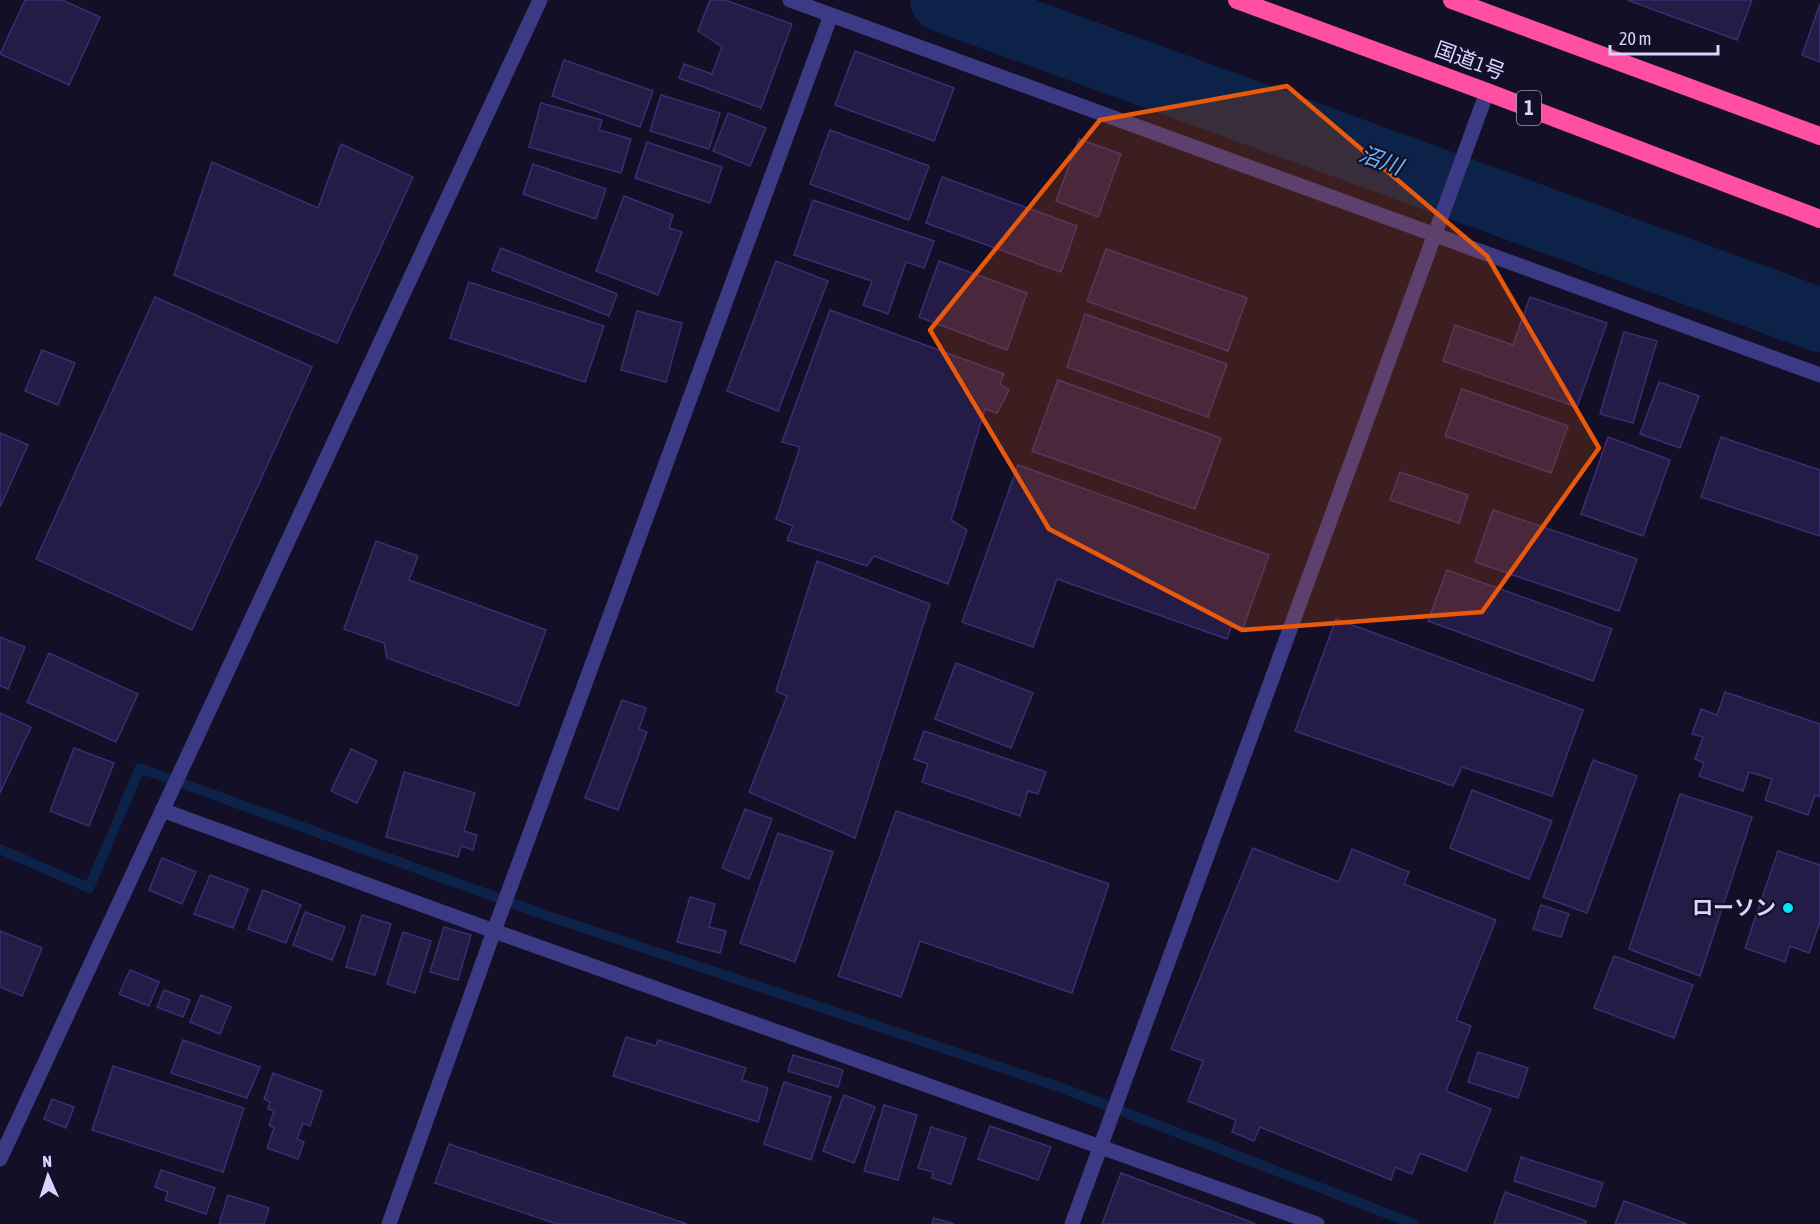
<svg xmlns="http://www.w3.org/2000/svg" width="1820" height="1224" font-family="'Asap Condensed','Noto Sans JP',sans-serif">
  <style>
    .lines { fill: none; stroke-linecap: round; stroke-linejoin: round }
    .stream { stroke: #0c2248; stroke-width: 10 }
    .river { stroke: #0c2248; stroke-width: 64 }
    .building { fill: #241b47; stroke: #3b2d73; stroke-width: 1.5 }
    .street { stroke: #3d3a85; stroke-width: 15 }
    .highway { stroke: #ff4fa3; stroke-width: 18 }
    .marked { fill: #e8590c; fill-opacity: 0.2; stroke: #e8590c; stroke-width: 4.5; stroke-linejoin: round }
    .poi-dot { fill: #00e5ff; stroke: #130f26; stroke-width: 2 }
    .labels { text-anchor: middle; stroke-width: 4.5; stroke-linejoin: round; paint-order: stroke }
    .shield { fill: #130f26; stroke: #9e99be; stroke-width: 1.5 }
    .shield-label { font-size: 20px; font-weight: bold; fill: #d9d4ff }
    .street-label { font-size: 21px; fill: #d9d4ff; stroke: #130f26 }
    .poi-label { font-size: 21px; font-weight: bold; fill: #d9d4ff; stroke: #130f26; text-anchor: end }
    .water-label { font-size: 22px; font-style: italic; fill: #62b6ff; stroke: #130f26 }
  </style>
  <rect width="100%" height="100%" fill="#130f26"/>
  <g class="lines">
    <path class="stream" d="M0 849 89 888 140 768 548 916 1062 1088 1414 1224"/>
    <path class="river" d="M942 0 1820 320"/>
  </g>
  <g class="building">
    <path d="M25 0H62L100 17 69 85 0 54Z"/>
    <path d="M710 0H725L792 24 761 108 679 78 684 64 712 74 722 47 698 31Z"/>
    <path d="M1627 0H1752L1737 40Z"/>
    <path d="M1820 4V62L1802 55Z"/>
    <path d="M855 51 954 88 934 141 835 105Z"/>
    <path d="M564 60 653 91 640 127 552 96Z"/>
    <path d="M661 95 720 113 709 149 650 131Z"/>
    <path d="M541 103 602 120 599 130 631 139 621 173 529 147Z"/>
    <path d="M728 113 766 128 750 166 713 151Z"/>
    <path d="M830 130 929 166 909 220 810 184Z"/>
    <path d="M1079 139 1121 154 1098 217 1056 201Z"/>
    <path d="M647 142 722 167 710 203 635 178Z"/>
    <path d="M341 144 413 177 337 343 174 275 212 162 318 208Z"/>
    <path d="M533 164 606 189 596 219 523 194Z"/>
    <path d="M942 177 1077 226 1061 272 926 223Z"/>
    <path d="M624 196 673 215 669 228 682 232 658 295 596 271Z"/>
    <path d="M813 200 934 241 924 268 906 262 888 314 863 305 872 281 794 255Z"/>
    <path d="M501 248 617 294 609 316 492 270Z"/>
    <path d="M1106 249 1247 298 1228 351 1087 301Z"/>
    <path d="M776 261 828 281 778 411 727 391Z"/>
    <path d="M939 261 1027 293 1007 350 919 317Z"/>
    <path d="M469 282 604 326 585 382 450 338Z"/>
    <path d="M155 297 312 367 192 630 36 559Z"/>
    <path d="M1530 297 1607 323 1577 407 1443 361 1455 325 1513 345Z"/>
    <path d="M830 310 1004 374 1000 384 1009 390 997 413 985 409 951 520 967 530 948 584 874 556 867 566 787 540 793 526 776 519 800 447 782 442Z"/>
    <path d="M637 311 682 323 666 382 621 370Z"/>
    <path d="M1085 314 1227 364 1208 417 1067 367Z"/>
    <path d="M1624 332 1657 341 1633 423 1600 414Z"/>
    <path d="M42 350 75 363 58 405 25 391Z"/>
    <path d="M1058 380 1221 438 1195 509 1032 451Z"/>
    <path d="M1659 382 1699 396 1680 448 1640 434Z"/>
    <path d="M1462 389 1568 426 1551 473 1445 436Z"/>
    <path d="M0 433 28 445 0 507Z"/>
    <path d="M1608 437 1670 460 1643 536 1581 514Z"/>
    <path d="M1721 437 1820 470V536L1701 497Z"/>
    <path d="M1018 465 1269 555 1243 628 1232 624 1227 639 1057 579 1033 647 962 622Z"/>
    <path d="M1400 472 1468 495 1459 523 1390 500Z"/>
    <path d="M1493 510 1637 559 1619 611 1475 562Z"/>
    <path d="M376 541 418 556 409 580 546 630 518 706 387 658 384 643 344 629Z"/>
    <path d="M817 561 930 604 855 838 749 792 787 696 776 691Z"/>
    <path d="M1447 570 1612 629 1593 681 1428 621Z"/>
    <path d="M1336 619 1583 710 1552 796 1462 767 1453 786 1295 731Z"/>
    <path d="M0 637 25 647 8 689 0 686Z"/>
    <path d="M49 653 138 694 116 742 27 702Z"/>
    <path d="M956 663 1033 693 1011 748 935 719Z"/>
    <path d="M1725 692 1820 724V797L1815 795 1808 815 1765 800 1772 779 1749 772 1743 791 1699 776 1704 763 1695 759 1703 737 1692 734 1701 709 1717 715Z"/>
    <path d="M622 700 646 708 639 729 647 732 618 810 585 798Z"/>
    <path d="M0 713 31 727 0 793Z"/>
    <path d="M924 731 1046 772 1038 794 1028 791 1020 816 922 782 928 764 914 759Z"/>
    <path d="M74 748 114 763 89 826 50 811Z"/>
    <path d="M351 749 377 761 357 803 331 791Z"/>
    <path d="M1593 760 1637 776 1587 913 1543 897Z"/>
    <path d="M404 772 475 793 464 831 477 835 473 850 461 846 458 857 386 837Z"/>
    <path d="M1472 790 1552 821 1529 879 1450 848Z"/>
    <path d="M1680 794 1752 817 1700 976 1629 949Z"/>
    <path d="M745 809 772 819 749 879 722 868Z"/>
    <path d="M896 811 1109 884 1072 993 920 941 901 997 838 976Z"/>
    <path d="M778 833 833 852 795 962 740 943Z"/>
    <path d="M1253 848 1339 882 1352 849 1409 872 1404 884 1496 920 1456 1020 1471 1026 1446 1091 1491 1109 1466 1171 1420 1153 1412 1174 1395 1167 1391 1180 1260 1127 1254 1141 1232 1132 1236 1120 1188 1101 1203 1061 1171 1049Z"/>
    <path d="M1778 851 1820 865V922L1809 953 1790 946 1785 962 1745 948Z"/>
    <path d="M162 858 196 872 182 904 149 890Z"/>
    <path d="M210 875 248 889 233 928 194 914Z"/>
    <path d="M263 890 301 905 286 943 248 929Z"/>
    <path d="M690 897 715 904 709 927 726 931 720 953 677 942Z"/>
    <path d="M1541 905 1569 914 1561 937 1533 929Z"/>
    <path d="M305 912 345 927 332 960 293 945Z"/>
    <path d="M362 915 391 924 375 975 346 967Z"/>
    <path d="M444 927 471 935 458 980 430 972Z"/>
    <path d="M0 931 42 948 22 996 0 987Z"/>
    <path d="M403 932 431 941 415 993 387 984Z"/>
    <path d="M1614 956 1693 985 1674 1038 1594 1008Z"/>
    <path d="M130 970 159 982 149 1006 119 994Z"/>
    <path d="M164 990 190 1000 183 1017 157 1007Z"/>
    <path d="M201 995 231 1007 220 1034 190 1022Z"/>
    <path d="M626 1037 656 1046 658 1040 746 1068 742 1080 768 1088 758 1122 613 1076Z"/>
    <path d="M183 1040 260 1067 247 1098 171 1073Z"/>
    <path d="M1478 1052 1528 1068 1518 1098 1468 1082Z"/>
    <path d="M793 1055 843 1070 838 1087 788 1071Z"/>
    <path d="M113 1066 244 1108 223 1172 92 1130Z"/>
    <path d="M273 1073 322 1091 310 1126 303 1123 297 1139 304 1142 298 1159 267 1148 274 1128 269 1125 274 1111 268 1109 270 1102 264 1099Z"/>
    <path d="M784 1082 831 1097 811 1160 764 1144Z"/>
    <path d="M844 1095 875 1107 854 1163 823 1151Z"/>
    <path d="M52 1099 74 1107 66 1128 44 1119Z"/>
    <path d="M884 1105 917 1115 898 1180 864 1171Z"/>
    <path d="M990 1126 1051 1147 1038 1180 978 1159Z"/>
    <path d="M931 1127 966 1138 951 1184 932 1178 933 1172 918 1168Z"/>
    <path d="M449 1144 687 1224H557L435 1183Z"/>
    <path d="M1521 1157 1603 1183 1595 1207 1514 1181Z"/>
    <path d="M161 1170 215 1188 206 1214 165 1200 168 1192 155 1187Z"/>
    <path d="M1121 1173 1256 1224H1102Z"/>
    <path d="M1505 1192 1586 1221V1224H1494Z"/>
    <path d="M228 1195 269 1208 264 1224H219Z"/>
    <path d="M1624 1201 1687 1224H1615Z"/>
    <path d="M934 1218 954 1224H932Z"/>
  </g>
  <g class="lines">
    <g class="street">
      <path d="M790 0 1820 375"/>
      <path d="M162 810 494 931 1317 1224"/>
      <path d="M0 1159 540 0"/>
      <path d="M389 1224 494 931 831 15"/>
      <path d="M1072 1224 1487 92"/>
    </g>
    <g class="highway">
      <path d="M1237 0 1487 92 1820 219"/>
      <path d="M1452 0 1820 136"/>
    </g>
  </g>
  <path class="marked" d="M1287 86 1487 256 1599 448 1482 612 1242 630 1049 529 930 330 1100 120Z"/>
  <circle class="poi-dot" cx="1788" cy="908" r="6"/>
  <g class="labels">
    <rect class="shield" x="1517" y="91" width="24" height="34" rx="4.5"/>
    <g class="shield-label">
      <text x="1529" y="115">1</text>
    </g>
    <g class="street-label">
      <text transform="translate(1470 61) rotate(20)" y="7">国道1号</text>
    </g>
    <g class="poi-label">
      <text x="1776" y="915">ローソン</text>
    </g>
    <g class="water-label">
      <text transform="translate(1381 160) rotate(20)" y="8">沼川</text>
    </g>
  </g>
  <g transform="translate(48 1176) rotate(357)" stroke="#130f26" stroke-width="4.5" paint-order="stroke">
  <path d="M0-4.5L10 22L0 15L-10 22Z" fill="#d9d4ff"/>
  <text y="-9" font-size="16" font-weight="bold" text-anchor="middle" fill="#d9d4ff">N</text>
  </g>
  <path d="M1610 45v9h108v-9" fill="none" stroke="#d9d4ff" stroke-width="3"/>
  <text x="1619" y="45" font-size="18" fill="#d9d4ff" stroke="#130f26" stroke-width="4.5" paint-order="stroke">20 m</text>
</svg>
